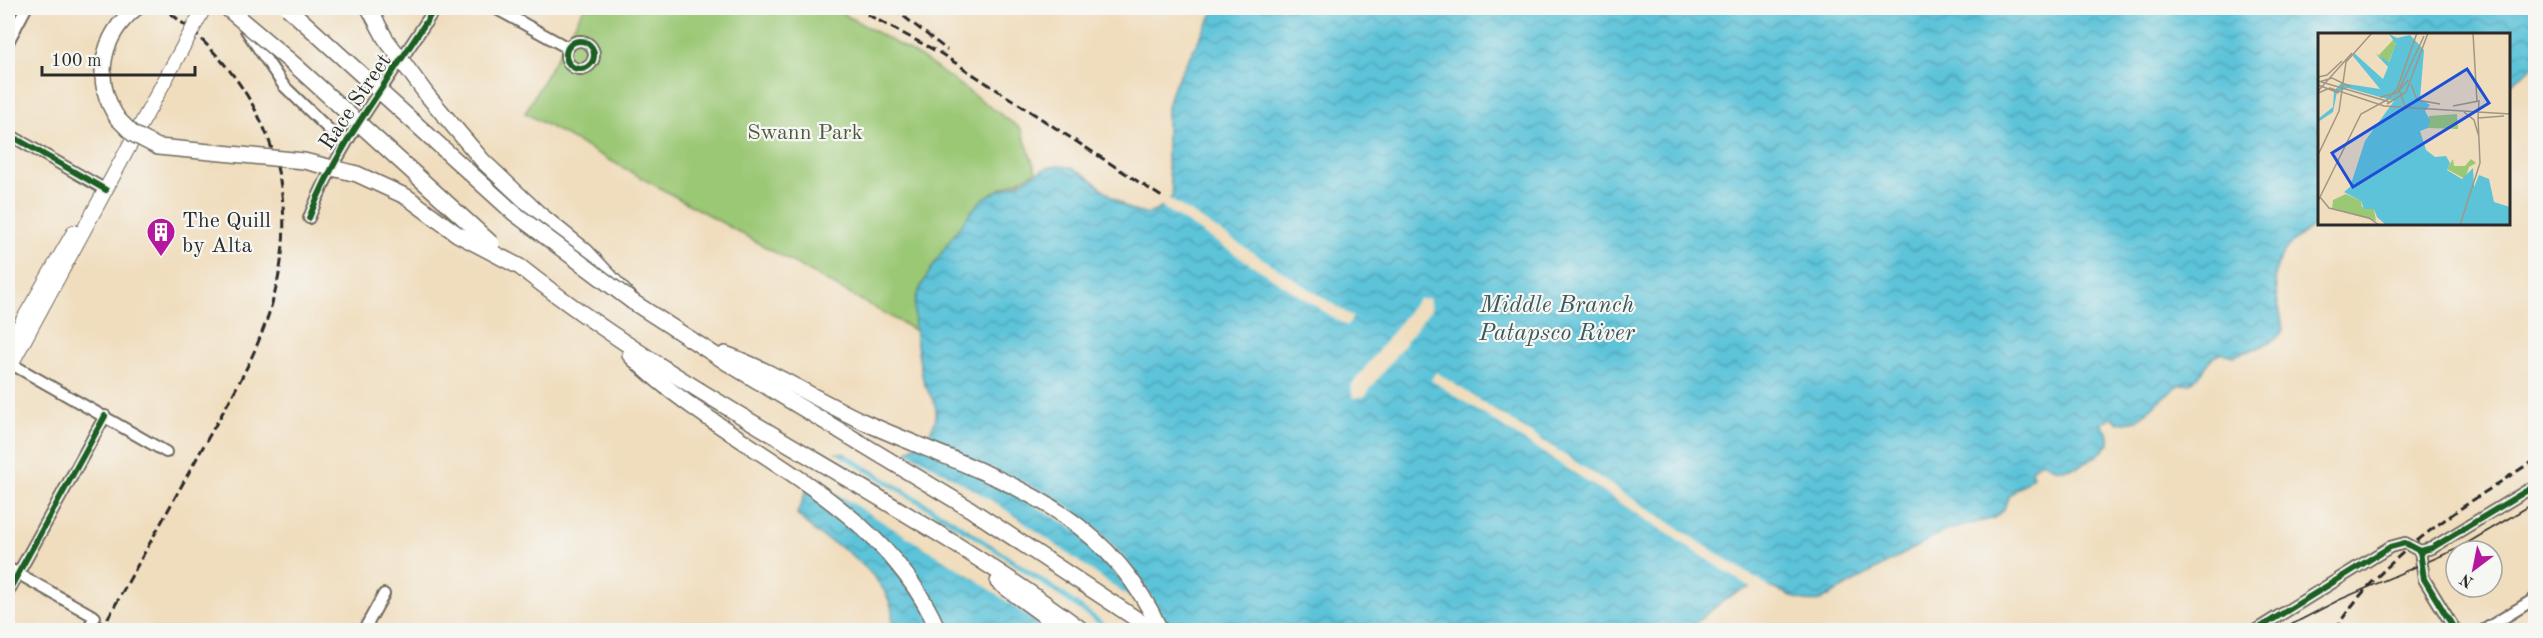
<svg xmlns="http://www.w3.org/2000/svg" width="2543" height="638" font-family="'Old Standard TT',serif">
  <style>
    .green { fill: #9bc875; stroke: #637a50; stroke-width: 1.5 }
    .water { fill: url(#water-waves); stroke: #447782; stroke-width: 1.5 }
    .pier { fill: #f0ddbd }
    .lines { fill: none; stroke-linecap: round; stroke-linejoin: round }
    .minor-casing { stroke: #70695e; stroke-width: 14 }
    .major-casing { stroke: #70695e; stroke-width: 16 }
    .highway-casing { stroke: #70695e; stroke-width: 18 }
    .minor { stroke: #fff; stroke-width: 10 }
    .major { stroke: #fff; stroke-width: 14 }
    .highway { stroke: #fff; stroke-width: 15 }
    .tram { stroke: #2b2b2b; stroke-width: 1.5 }
    .rail { stroke: #2b2b2b; stroke-width: 3; stroke-dasharray: 9 4.5; stroke-linecap: butt }
    .major-bridge-casing { stroke: #70695e; stroke-width: 16; stroke-linecap: butt }
    .highway-bridge-casing { stroke: #70695e; stroke-width: 18; stroke-linecap: butt }
    .major-bridge { stroke: #fff; stroke-width: 14 }
    .highway-bridge { stroke: #fff; stroke-width: 15 }
    .cycleway-casing { stroke: #f6f6f2; stroke-width: 10 }
    .cycleway { stroke: #1b5e20; stroke-width: 6 }
    .labels { text-anchor: middle; stroke-width: 4.5; stroke-linejoin: round; paint-order: stroke }
    .street-label { font-size: 22px; fill: #2b2b2b; stroke: #f6f6f2 }
    .park-label { font-size: 22px; fill: #4d5a41; stroke: #f6f6f2 }
    .poi-label { font-size: 22px; fill: #2b2b2b; stroke: #f6f6f2; text-anchor: start }
    .water-label { font-size: 24px; font-style: italic; fill: #3a595f; stroke: #f6f6f2 }
    .inset-road { fill: none; stroke: #a19683; stroke-width: 1.5 }
    .view { fill: #1d4ed8; fill-opacity: 0.15; stroke: #1d4ed8; stroke-width: 3 }
    .inset-edge { fill: none; stroke: #2b2b2b; stroke-width: 3 }
  </style>
  <defs>
    <pattern id="water-waves" width="16" height="10" patternUnits="userSpaceOnUse" patternTransform="scale(1.5)"><rect width="16" height="10" fill="#5cc3d9"/><path d="M0 5q4-4 8 0t8 0" fill="none" stroke="#4c9fb0"/></pattern>
  </defs>
  <rect width="100%" height="100%" fill="#f6f6f2"/>
  <filter id="ink" filterUnits="userSpaceOnUse"><feTurbulence type="fractalNoise" baseFrequency=".0167" numOctaves="2"/><feDisplacementMap in="SourceGraphic" scale="12" xChannelSelector="R" yChannelSelector="G"/><feConvolveMatrix kernelMatrix="1 2 1 2 8 2 1 2 1" color-interpolation-filters="sRGB"/></filter>
  <filter id="wash" filterUnits="userSpaceOnUse"><feTurbulence type="fractalNoise" baseFrequency=".008" numOctaves="4" result="noise"/><feDisplacementMap in="SourceGraphic" scale="24" xChannelSelector="R" yChannelSelector="G"/><feGaussianBlur stdDeviation="1.35" result="paint"/><feColorMatrix in="noise" values="0 0 0 0 0 0 0 0 0 0 0 0 0 0 0 0 0 1.4 0 .05"/><feComposite in="paint" operator="in"/></filter>
  <g filter="url(#wash)">
    <rect width="100%" height="100%" fill="#f0ddbd"/>
    <path class="green" d="M584 8H833L922 58 1021 129 1036 171C1020 183 999 186 983 199 968 212 920 282 916 300 913 311 916 322 918 332L525 113Z"/>
    <path class="water" d="M1216 8H2535V65L2509 85 2508 34H2320L2319 222C2288 246 2269 254 2277 298 2279 309 2282 319 2283 330L2278 337 2260 347 2233 356 2222 353 2213 357 2199 376 2190 384 2179 385 2137 420 2118 423 2112 417 2101 423 2109 436V444C2092 463 2064 479 2042 461L2031 469 2033 476 2008 497 2004 509 1994 518 1944 531 1820 601C1796 604 1792 594 1772 588 1740 578 1710 613 1687 630H889C904 601 866 566 845 550 837 544 826 540 817 533 810 528 803 520 797 514L813 474 834 453 904 454C912 447 926 439 931 430 945 406 927 396 923 379 919 361 912 318 915 302 919 282 968 212 983 199 995 190 1008 188 1021 182 1038 173 1053 159 1076 170 1108 184 1140 243 1173 195L1167 163V107L1172 89Z"/>
    <g class="pier">
      <path d="M1168 198 1353 317 1347 326 1160 206Z"/>
      <path d="M1429 298 1431 309 1365 396 1353 398 1351 386 1418 299Z"/>
      <path d="M1436 372 1792 602 1772 591 1753 589 1431 380Z"/>
      <path d="M918 438 1023 482 1070 509 1099 532 1123 557 1146 588 1166 625 1173 630H1114L1060 590 952 518 840 450H905L996 503 1143 607 1085 535Z"/>
      <path d="M832 451 990 548 1107 630H1047L971 576 809 477Z"/>
    </g>
  </g>
  <g filter="url(#ink)">
    <g class="lines">
      <g class="minor-casing">
        <g id="minor">
          <path d="M495 8 568 48"/>
          <path d="M246 30 284 86 345 145"/>
          <circle cx="580" cy="55" r="14"/>
          <path d="M8 42 26 8"/>
          <path d="M8 134 106 190"/>
          <path d="M309 218C338 142 392 77 435 8"/>
          <path d="M8 362 166 452"/>
          <path d="M2420 551 2424 579 2455 630"/>
          <path d="M8 568 95 617 87 630"/>
          <path d="M8 592 105 416"/>
          <path d="M364 630 384 594"/>
          <path d="M2256 630 2390 547 2405 543 2420 551 2432 548 2536 485"/>
          <path d="M2484 630 2536 598"/>
        </g>
      </g>
      <g class="major-casing">
        <g id="major">
          <path d="M8 346 74 232"/>
          <path d="M8 370 172 67"/>
        </g>
      </g>
      <g class="highway-casing">
        <g id="highway">
          <path d="M427 95 483 161 538 213 585 251 633 302 726 362 970 509 1153 630"/>
          <path d="M118 119C92 81 101 36 136 8"/>
          <path d="M520 267C696 406 903 497 1082 630"/>
          <path d="M725 354C774 372 817 400 864 422 982 475 1103 501 1160 630"/>
          <path d="M630 355C728 452 881 496 938 630"/>
          <path d="M998 582 1064 630"/>
        </g>
      </g>
      <use href="#minor" class="minor"/>
      <use href="#major" class="major"/>
      <use href="#highway" class="highway"/>
      <path class="tram" d="M2281 630 2339 600 2459 548 2536 502"/>
      <g class="rail">
        <path d="M855 8 940 53 1165 199"/>
        <path d="M893 8 947 50"/>
        <path d="M101 630C134 572 166 514 198 456 220 416 245 377 261 335 313 206 274 87 163 8"/>
        <path d="M2335 630C2383 554 2462 507 2536 459"/>
      </g>
      <g class="major-bridge-casing">
        <path id="major-bridge" d="M172 67 204 8"/>
      </g>
      <g class="highway-bridge-casing">
        <g id="highway-bridge">
          <path d="M227 8 297 67 492 244"/>
          <path d="M288 8 514 213 633 302"/>
          <path d="M369 8 385 38 427 95"/>
          <path d="M118 119 133 134 158 147 304 161 357 174 407 197 457 234 520 267"/>
        </g>
      </g>
      <use href="#major-bridge" class="major-bridge"/>
      <use href="#highway-bridge" class="highway-bridge"/>
      <g class="cycleway-casing">
        <g id="cycleway">
          <circle cx="580" cy="55" r="14"/>
          <path d="M8 134 106 190"/>
          <path d="M309 218C338 142 392 77 435 8"/>
          <path d="M2420 551 2424 579 2455 630"/>
          <path d="M8 592 105 416"/>
          <path d="M2256 630 2390 547 2405 543 2420 551 2432 548 2536 485"/>
        </g>
      </g>
      <use href="#cycleway" class="cycleway"/>
    </g>
  </g>
  <defs>
    <g id="building-pin" transform="scale(1.5)"><path d="M0 17L-7.5 6A9.5 9.5 0 1 1 7.5 6Z" fill="#b5179e" stroke="#f6f6f2"/><path d="M-4-6H4V6H1V3H-1V6H-4ZM-2.5-4.3h1.7v1.8h-1.7ZM.8-4.3h1.7v1.8H.8ZM-2.5-1h1.7V.8h-1.7ZM.8-1h1.7V.8H.8Z" fill="#fff"/></g>
  </defs>
  <g fill-rule="evenodd">
    <use href="#building-pin" x="161" y="232"/>
  </g>
  <g class="labels">
    <g class="street-label">
      <text transform="translate(354 101) rotate(-56)" y="8">Race Street</text>
    </g>
    <g class="park-label">
      <text x="805" y="139">Swann Park</text>
    </g>
    <g class="poi-label">
      <text x="182" y="227">The Quill<tspan x="182" dy="25">by Alta</tspan></text>
    </g>
    <g class="water-label">
      <text x="1557" y="312">Middle Branch<tspan x="1557" dy="28">Patapsco River</tspan></text>
    </g>
  </g>
  <g transform="translate(2318 33)">
    <rect width="192" height="192" fill="#f0ddbd"/>
    <path d="M76 6 78 12 70 30 58 20 61 22ZM139 81 140 96 110 95 111 83ZM135 126 136 133H147L153 126 158 130 151 134 147 146 129 136ZM28 161 43 168 44 174 56 176 58 188 14 176 15 167Z" fill="#9bc875"/>
    <path d="M71 1 79 5 92 2 106 17 102 66 112 72 107 78 112 87 110 95 102 98 108 117 117 124 128 123 132 130 129 137 144 146 155 135 156 154 161 142 171 146 176 169 192 174V192H68L59 184 56 176H46L43 168 26 159 32 154 47 108 76 68 30 55 19 59 15 79 0 89V86L15 74 16 58 23 50 62 56 35 23 36 20 65 46 70 34 58 21 71 29 78 11Z" fill="#5cc3d9"/>
    <path class="inset-road" d="M155 0 159 69M0 44 9 42 24 28M0 48 72 69M1 49 14 45 33 54M93 51 99 67 122 71M0 52 21 60M0 58 34 20M0 60 12 55 66 73 192 81M62 64 79 60 90 47M69 71 88 59 110 0M135 73 161 68 160 85M88 75 81 57 106 3M146 79 156 87 161 104M160 85 186 83M0 122 21 78 28 29 54 0M2 164 11 175 51 185 61 192M0 168 43 81 69 67 79 56 99 0M142 192 162 130 160 84"/>
    <path class="view" d="M149 36 171 70 35 154 14 120Z"/>
    <rect width="192" height="192" class="inset-edge"/>
  </g>
  <rect width="2543" height="638" fill="none" stroke="#f6f6f2" stroke-width="30"/>
  <g transform="translate(2474 569) rotate(212)"><circle r="28" fill="#f6f6f2" stroke="#a5a5a2" stroke-width="1.5"/>
  <path d="M0-4.5L10 22L0 15L-10 22Z" fill="#b5179e"/>
  <text y="-9" font-size="16" font-weight="bold" text-anchor="middle" fill="#2b2b2b">N</text>
  </g>
  <path d="M42 66v9h153v-9" fill="none" stroke="#2b2b2b" stroke-width="3"/>
  <text x="51" y="66" font-size="18" fill="#2b2b2b" stroke="#f6f6f2" stroke-width="4.5" paint-order="stroke">100 m</text>
</svg>
